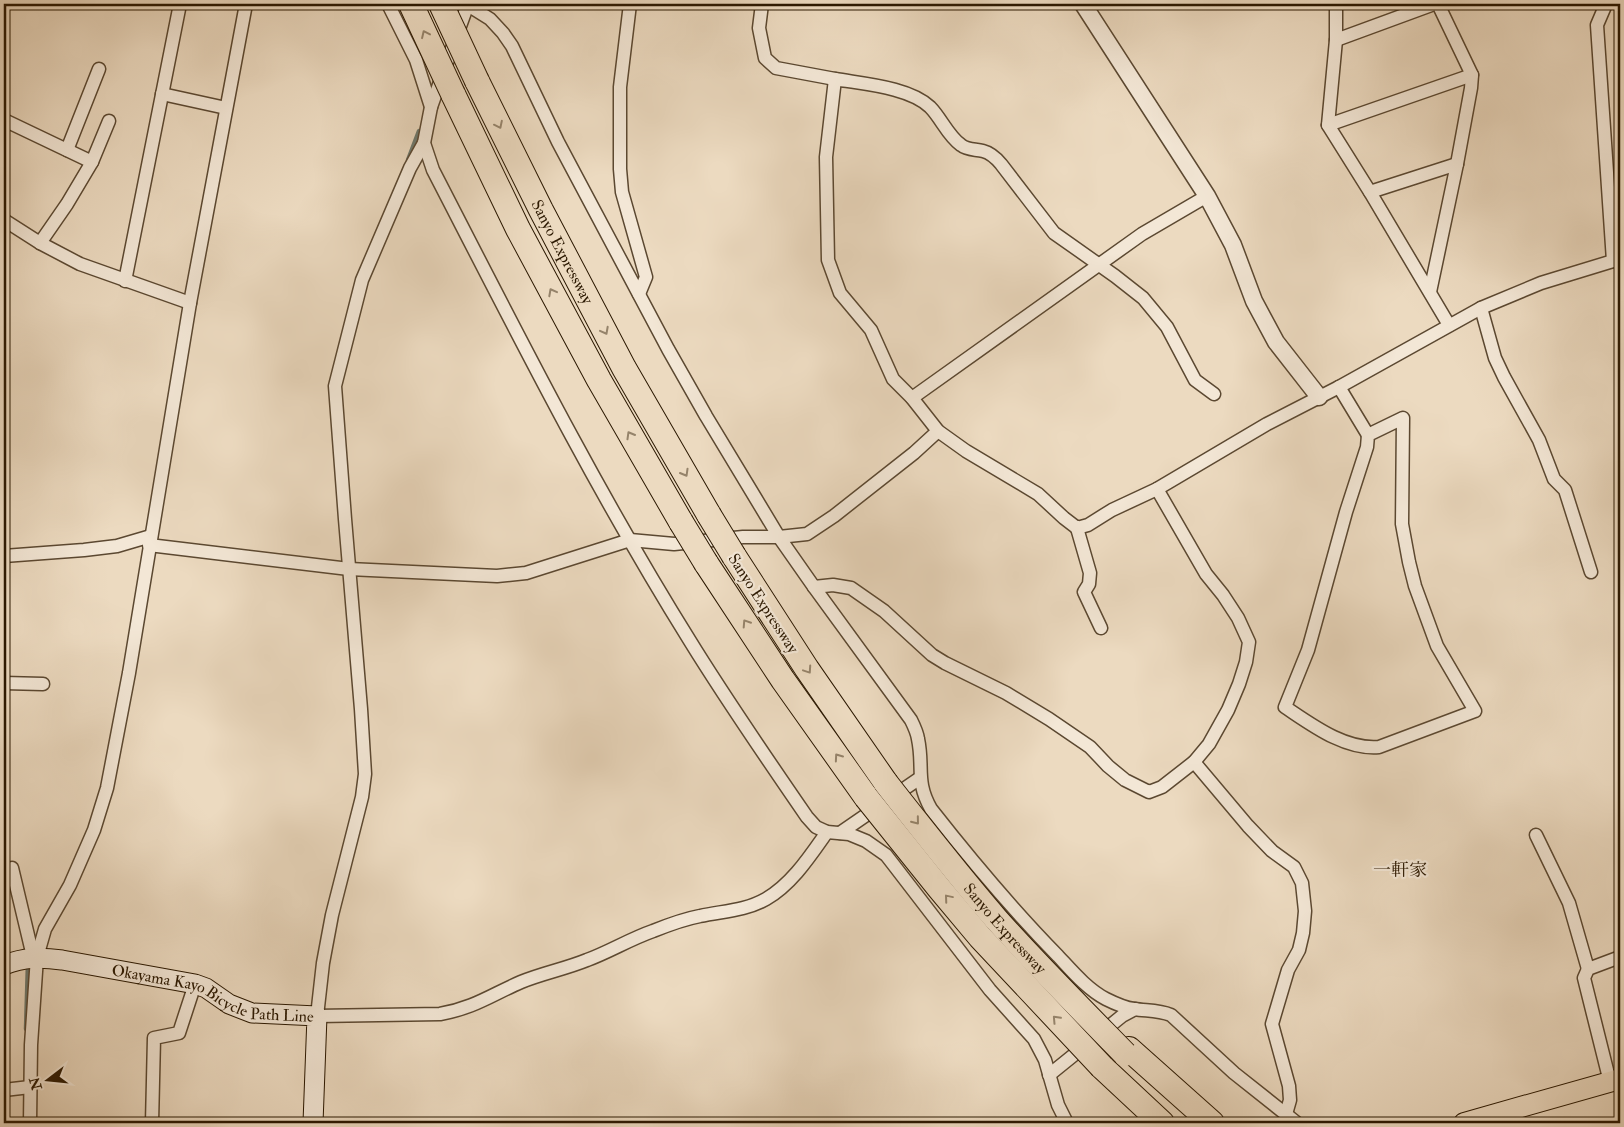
<svg xmlns="http://www.w3.org/2000/svg" width="1624" height="1127" font-family="'IM FELL Double Pica','Noto Serif JP',serif">
  <style>
    .lines { fill: none; stroke-linecap: round; stroke-linejoin: round }
    .stream { stroke: #6d796e; stroke-width: 4.5 }
    .minor-casing { stroke: #5b4831; stroke-width: 15 }
    .tertiary-casing { stroke: #5b4831; stroke-width: 19 }
    .secondary-casing { stroke: #2b1801; stroke-width: 21 }
    .primary-casing { stroke: #2b1801; stroke-width: 22 }
    .motorway-casing { stroke: #2b1801; stroke-width: 26 }
    .minor { stroke: #f3e7d6; stroke-width: 12 }
    .tertiary { stroke: #f3e7d6; stroke-width: 16 }
    .secondary { stroke: #f3e7d6; stroke-width: 19 }
    .primary { stroke: #ecdac0; stroke-width: 20 }
    .motorway { stroke: #ecdac0; stroke-width: 24 }
    .motorway-bridge-casing { stroke: #2b1801; stroke-width: 26; stroke-linecap: butt }
    .motorway-bridge { stroke: #ecdac0; stroke-width: 24 }
    .oneway { stroke: #95836a }
    .labels { text-anchor: middle; stroke-width: 4.5; stroke-linejoin: round; paint-order: stroke }
    .street-label { font-size: 16px; fill: #2b1801; stroke: #f3e7d6 }
    .neighbourhood-label { font-size: 18px; fill: #2b1801; stroke: #f3e7d6 }
  </style>
  <rect width="100%" height="100%" fill="#ecdac0"/>
  <filter id="stains"><feTurbulence type="fractalNoise" baseFrequency=".004" numOctaves="4"/><feColorMatrix values="0 0 0 0 .2 0 0 0 0 .09 0 0 0 0 .02 0 0 0 .5 -.17"/></filter>
  <radialGradient id="worn" r=".72"><stop offset=".6" stop-color="#630" stop-opacity="0"/><stop offset="1" stop-color="#630" stop-opacity=".3"/></radialGradient>
  <g class="lines">
    <g class="stream">
      <path d="M408 160 419 131"/>
      <path d="M26 1029 28 962"/>
    </g>
    <g class="minor-casing">
      <g id="minor">
        <path d="M388 4 416 60 431 107 424 143 433 170C515 329 595 489 690 641 727 701 767 759 807 817L816 827 827 832 849 834 866 841 886 855 893 864 990 990 1034 1039 1045 1060 1058 1105 1067 1123"/>
        <path d="M466 4 490 19 503 33 512 46 558 142 668 349 706 416 779 537 814 587 911 720C914 726 917 732 918 739 924 767 915 781 931 809 971 860 1012 909 1058 956 1072 971 1087 989 1106 999 1114 1003 1125 1008 1134 1009 1147 1011 1158 1010 1171 1015L1234 1073 1297 1123"/>
        <path d="M630 4 620 87V169L622 192 646 277 639 294"/>
        <path d="M762 4 759 28 765 58 776 68 835 79 826 157 828 260 840 293 871 330 893 379 912 398 938 431 966 451 1038 494 1064 518 1077 528 1088 525 1112 510 1157 489 1267 424 1339 387 1481 308 1541 283 1613 261 1620 260"/>
        <path d="M1336 4V40L1328 125 1370 192 1449 325"/>
        <path d="M1606 4 1597 25 1613 261"/>
        <path d="M1336 40 1434 4"/>
        <path d="M835 79C863 84 909 87 930 107 941 118 948 136 961 145 967 150 975 149 983 151 991 153 996 158 1001 164L1054 233 1115 276 1143 298 1167 327 1195 380 1214 394"/>
        <path d="M162 94 226 108"/>
        <path d="M431 107 468 4"/>
        <path d="M4 120 92 162 67 204 40 243 80 264 190 303"/>
        <path d="M1328 125 1472 75"/>
        <path d="M424 143 410 168 362 280 335 386 345 519 361 709 365 774 362 797 332 915 323 963 317 1016 440 1014C474 1008 491 995 521 982 543 973 565 969 587 960 609 952 630 939 653 931 668 925 684 919 700 916 723 911 745 911 766 899 792 884 810 856 827 832"/>
        <path d="M67 150 99 69"/>
        <path d="M92 162 109 121"/>
        <path d="M1370 192 1457 164"/>
        <path d="M4 220 40 243"/>
        <path d="M125 281 180 4"/>
        <path d="M1430 292 1457 164 1471 88 1472 75 1438 4"/>
        <path d="M1481 308 1495 358 1504 377 1539 440 1554 479 1565 490 1591 572"/>
        <path d="M1339 387 1368 435"/>
        <path d="M912 398 1142 234 1207 196"/>
        <path d="M1403 418 1402 524 1409 562 1415 586 1437 646 1475 711 1379 747C1345 750 1312 725 1285 707L1308 650 1346 512 1367 447 1368 435Z"/>
        <path d="M1077 528 1090 573 1089 584 1084 592 1101 628"/>
        <path d="M149 545 349 569 497 576 526 573 630 540 674 544 743 537H779L807 534 834 516 914 453 938 431"/>
        <path d="M4 556 84 550 117 546 151 536"/>
        <path d="M814 587 833 585 851 588 884 611 932 655 945 663 1006 693 1049 719 1090 747 1108 766 1125 780 1149 792 1162 787 1194 762 1209 744 1228 710 1239 684 1246 662 1249 642 1238 618 1223 595 1206 574 1157 489"/>
        <path d="M4 683 43 684"/>
        <path d="M1194 762 1248 826 1272 851 1294 867 1302 883 1305 911 1303 933 1299 950 1288 970 1272 1024 1289 1086 1290 1100 1286 1114"/>
        <path d="M840 833 920 778"/>
        <path d="M1536 835 1569 903 1588 969"/>
        <path d="M12 868 31 948 39 947"/>
        <path d="M1049 1075 1122 1016 1135 1009"/>
        <path d="M1610 1082 1584 978 1588 969 1620 957"/>
        <path d="M4 1090 30 1087"/>
        <path d="M30 1123 31 1045 37 957 45 929 70 885 94 830 107 788 129 673 190 303 246 4"/>
        <path d="M152 1123 154 1038 179 1033 195 984"/>
      </g>
    </g>
    <g class="tertiary-casing">
      <path id="tertiary" d="M1083 4 1207 196 1233 245 1254 301 1276 342 1319 397"/>
    </g>
    <g class="secondary-casing">
      <g id="secondary">
        <path id="s1" d="M4 965C24 957 41 957 62 960L195 984 206 988 229 1004 252 1013 317 1016 313 1123"/>
      </g>
    </g>
    <g class="primary-casing">
      <path id="primary" d="M1464 1123 1620 1079"/>
    </g>
    <g class="motorway-casing">
      <g id="motorway">
        <path id="s2" d="M477 81 541 210 624 368 709 515"/>
        <path d="M453 94 518 229 599 380 681 522"/>
        <path d="M734 556 807 669 886 783"/>
        <path d="M706 563 783 680 866 797"/>
        <path d="M1129 1049 1212 1123"/>
        <path d="M1102 1067 1162 1123"/>
      </g>
    </g>
    <use href="#minor" class="minor"/>
    <use href="#tertiary" class="tertiary"/>
    <use href="#secondary" class="secondary"/>
    <use href="#primary" class="primary"/>
    <use href="#motorway" class="motorway"/>
    <g class="motorway-bridge-casing">
      <g id="motorway-bridge">
        <path d="M411 4 453 94"/>
        <path d="M441 4 477 81"/>
        <path d="M709 515 734 556"/>
        <path d="M681 522 706 563"/>
        <path id="s3" d="M886 783C922 829 958 875 996 919 1037 965 1081 1009 1125 1054"/>
        <path d="M866 797 939 888 980 937 1102 1067"/>
      </g>
    </g>
    <use href="#motorway-bridge" class="motorway-bridge"/>
  </g>
  <defs><path id="oneway-chevron" d="M-2-3.5L2.5 0L-2 3.5" fill="none" stroke-width="1.6" stroke-linecap="round" stroke-linejoin="round" transform="scale(1.25)"/></defs>
  <g class="oneway">
    <use href="#oneway-chevron" transform="translate(425 34) rotate(-115)"/>
    <use href="#oneway-chevron" transform="translate(499 125) rotate(64)"/>
    <use href="#oneway-chevron" transform="translate(552 292) rotate(-118)"/>
    <use href="#oneway-chevron" transform="translate(605 331) rotate(62)"/>
    <use href="#oneway-chevron" transform="translate(630 435) rotate(-120)"/>
    <use href="#oneway-chevron" transform="translate(685 473) rotate(60)"/>
    <use href="#oneway-chevron" transform="translate(746 623) rotate(-123)"/>
    <use href="#oneway-chevron" transform="translate(808 670) rotate(56)"/>
    <use href="#oneway-chevron" transform="translate(838 757) rotate(-125)"/>
    <use href="#oneway-chevron" transform="translate(916 821) rotate(51)"/>
    <use href="#oneway-chevron" transform="translate(948 898) rotate(-130)"/>
    <use href="#oneway-chevron" transform="translate(1056 1019) rotate(-133)"/>
  </g>
  <g class="labels">
    <g class="street-label">
      <text dy="6" stroke="none"><textPath href="#s2" startOffset="191">Sanyo Expressway</textPath></text>
      <text transform="translate(764 603) rotate(57)" y="6">Sanyo Expressway</text>
      <text dy="6" stroke="none"><textPath href="#s3" startOffset="188">Sanyo Expressway</textPath></text>
      <text dy="6" stroke="none"><textPath href="#s1" startOffset="215">Okayama Kayo Bicycle Path Line</textPath></text>
    </g>
    <g class="neighbourhood-label">
      <text x="1400" y="876">一軒家</text>
    </g>
  </g>
  <rect width="1624" height="1127" fill="none" stroke="#ecdac0" stroke-width="20"/>
  <rect x="5" y="5" width="1614" height="1117" fill="none" stroke="#2b1801" stroke-width="2.5"/>
  <rect x="10" y="10" width="1604" height="1107" fill="none" stroke="#2b1801"/>
  <g transform="translate(48 1080) rotate(254)" stroke="#f3e7d6" stroke-width="4" paint-order="stroke">
  <path d="M0-4L9 19L0 12L-9 19Z" fill="#2b1801"/>
  <text y="-8" font-size="14" font-weight="bold" text-anchor="middle" fill="#2b1801">N</text>
  </g>
  <rect width="100%" height="100%" filter="url(#stains)"/>
  <rect width="100%" height="100%" fill="url(#worn)"/>
</svg>
